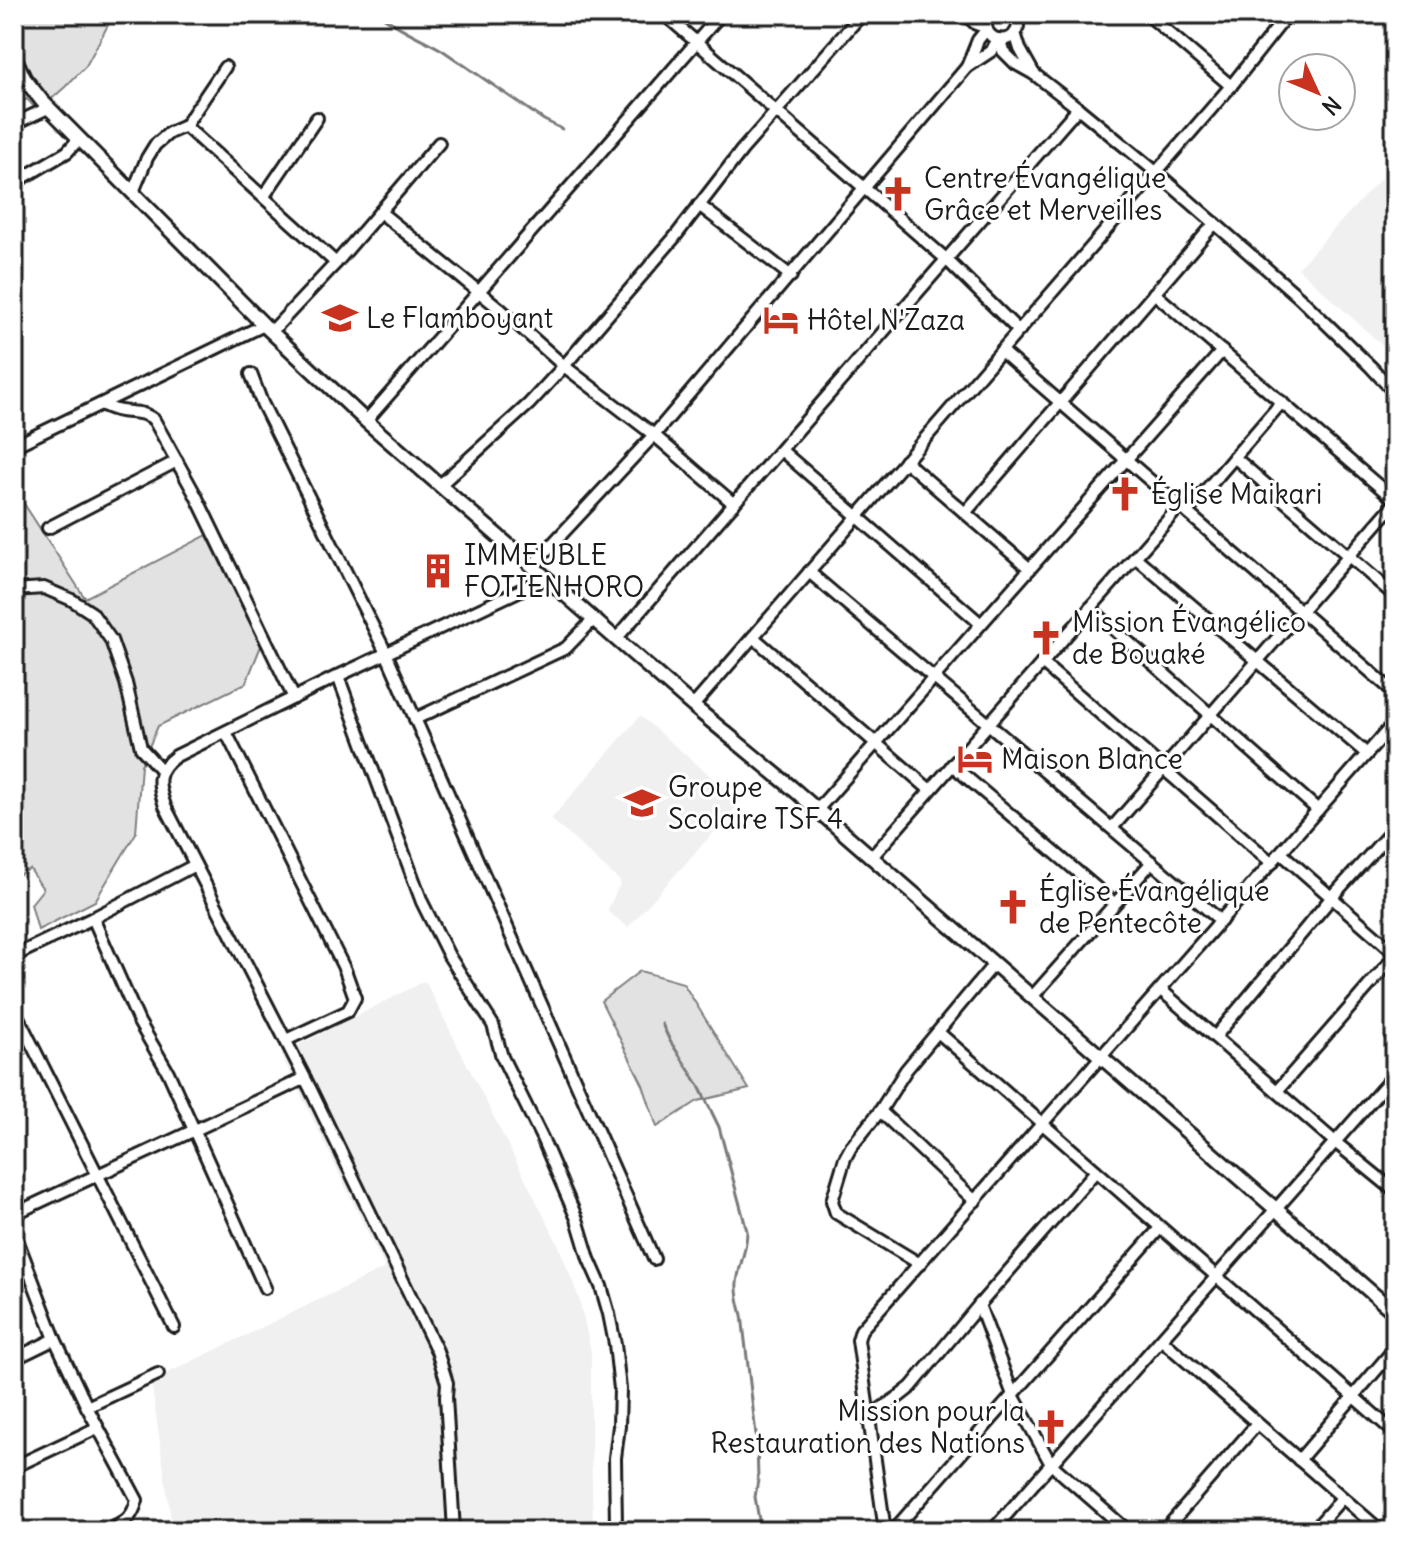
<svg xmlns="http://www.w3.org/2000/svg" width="1409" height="1545" font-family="Delius,sans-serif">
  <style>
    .built { fill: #f0f0f0 }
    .green { fill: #e2e2e2; stroke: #7f7f7f; stroke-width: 2 }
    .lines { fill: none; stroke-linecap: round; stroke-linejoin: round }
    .stream { stroke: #7a7a7a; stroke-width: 3 }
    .minor-casing { stroke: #1c1c1c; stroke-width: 16 }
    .tertiary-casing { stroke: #1c1c1c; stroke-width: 18 }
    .minor { stroke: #fff; stroke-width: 10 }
    .tertiary { stroke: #fff; stroke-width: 12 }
    .labels { text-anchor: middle; stroke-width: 6; stroke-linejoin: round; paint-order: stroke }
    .poi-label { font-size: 28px; fill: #1c1c1c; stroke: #fff; text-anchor: start }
  </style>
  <rect width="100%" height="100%" fill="#fff"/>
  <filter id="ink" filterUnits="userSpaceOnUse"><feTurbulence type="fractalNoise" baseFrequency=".0125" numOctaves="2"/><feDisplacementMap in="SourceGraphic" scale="16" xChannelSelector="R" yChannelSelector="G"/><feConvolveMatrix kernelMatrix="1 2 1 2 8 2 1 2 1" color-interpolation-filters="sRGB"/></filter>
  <g filter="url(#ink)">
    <g class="built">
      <path d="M1395 163V357L1298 268Z"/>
      <path d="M640 716 741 802 628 927 607 911 621 882 551 819Z"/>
      <path d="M425 981 558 1244 579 1298 591 1352V1442L593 1531H115L140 1518 171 1519 151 1381 385 1268 281 1054Z"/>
    </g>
    <g class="green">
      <path d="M14 14H114L86 66 65 87 38 111 27 99 14 105Z"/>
      <path d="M14 494 19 496 85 598 207 535 261 646 246 683 158 726 141 765 136 833 95 901 38 930 31 904 43 889 30 869 14 877Z"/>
      <path d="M640 971 683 983 749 1089 698 1101 657 1127 643 1085 601 1001Z"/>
    </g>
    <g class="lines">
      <g class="stream">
        <path d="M379 14C399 29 421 38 442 50L544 120 562 129"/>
        <path d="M662 1024 670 1041 698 1084 719 1127 747 1231C747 1251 739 1264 737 1283 736 1294 739 1304 742 1315L757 1443 758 1480 755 1497 761 1531"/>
      </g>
      <g class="minor-casing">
        <g id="minor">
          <path d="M664 14 946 259 1019 331"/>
          <path d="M965 14 976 24 985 27"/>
          <path d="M988 14C975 48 1029 48 1016 14"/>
          <path d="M1147 14 1231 86"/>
          <path d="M1015 33 1020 49 1034 74"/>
          <path d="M1000 40 1003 51 1016 64 1034 74 1078 108 1156 172 1299 297 1371 367 1395 393"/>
          <path d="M967 67 978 40 986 30"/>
          <path d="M14 124 48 108"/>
          <path d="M185 126 336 263"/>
          <path d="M14 183 67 152 79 139"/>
          <path d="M133 192 147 158 155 145 169 133 185 126 225 67"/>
          <path d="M264 196 317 118"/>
          <path d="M699 205 791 276"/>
          <path d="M380 212 499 308 564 366 654 435 734 504"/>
          <path d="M1154 293 1395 500"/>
          <path d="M272 331 336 263 439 143"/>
          <path d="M1001 351 1395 693"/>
          <path d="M251 374 262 403 386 653 654 1259"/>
          <path d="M101 404C107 407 114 410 121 411 133 413 144 411 154 420L196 496 294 698"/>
          <path d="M366 421 721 14"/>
          <path d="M14 446 264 325"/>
          <path d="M781 450 981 624"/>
          <path d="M1234 457 1395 596"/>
          <path d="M905 461 1030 569"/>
          <path d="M440 485 529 404 564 366 674 238 742 150 862 14"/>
          <path d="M1187 512 1282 402"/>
          <path d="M965 513 1215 223"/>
          <path d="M48 528 177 461"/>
          <path d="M1135 557 1367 754"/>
          <path d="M532 566 654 435 967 67 991 51 998 39"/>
          <path d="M809 572 1221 921"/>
          <path d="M14 590 44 588 72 600 92 613 111 640 126 683 141 748 161 770"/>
          <path d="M1090 608 1318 810"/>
          <path d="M753 637 930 790"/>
          <path d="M616 639 1078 108"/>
          <path d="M1042 663 1272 863"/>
          <path d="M338 676 422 902 449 956 493 1025 502 1057 542 1138 577 1219 589 1259 601 1286 609 1314 615 1344 620 1389 619 1426 615 1458 616 1525 619 1531"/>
          <path d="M693 706 1231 86 1288 14"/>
          <path d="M415 719 566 648 594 619"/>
          <path d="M226 732 345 970 355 998 348 1011 286 1040"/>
          <path d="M952 765 1114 903"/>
          <path d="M817 810 1222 351"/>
          <path d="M1112 828 1395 503"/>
          <path d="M1281 853 1395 953"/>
          <path d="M871 858 1180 506"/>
          <path d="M93 918 139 1022 168 1072 265 1288"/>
          <path d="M14 956 93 918 195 865"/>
          <path d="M1161 990 1335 1142 1395 1191"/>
          <path d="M1032 997 1152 862"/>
          <path d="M14 1009 174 1327"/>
          <path d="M938 1032 1395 1433"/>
          <path d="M1215 1037 1332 897 1395 827"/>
          <path d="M1277 1091 1395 956"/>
          <path d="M880 1111 975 1201"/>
          <path d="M14 1214C111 1168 208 1125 305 1078"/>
          <path d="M14 1237 18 1242 55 1339 87 1407 137 1500C132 1519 125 1522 108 1531"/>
          <path d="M920 1264 836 1213 832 1201 845 1158 851 1147 880 1111 906 1070 994 964"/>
          <path d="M979 1305 1013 1395 1051 1464 1128 1531"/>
          <path d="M1162 1340 1381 1531"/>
          <path d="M14 1359 55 1339"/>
          <path d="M87 1407 158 1374"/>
          <path d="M870 1416 897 1398 911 1387 979 1305 1096 1171"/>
          <path d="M1299 1460 1395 1348"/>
          <path d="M14 1467 97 1428"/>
          <path d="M454 1531 446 1397 447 1383 437 1351 310 1088 165 806C157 783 155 771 176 756L338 676 546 578"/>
          <path d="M885 1531 858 1340 861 1330 1395 722"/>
          <path d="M893 1531 1160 1228"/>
          <path d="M992 1531 1395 1074"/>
          <path d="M1164 1531 1257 1424"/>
          <path d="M1313 1531 1342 1498"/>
        </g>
      </g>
      <g class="tertiary-casing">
        <path id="tertiary" d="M14 56 24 78 42 101 264 325 366 421 693 706 791 787 1395 1313"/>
      </g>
      <use href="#minor" class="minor"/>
      <use href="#tertiary" class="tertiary"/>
    </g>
  </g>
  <defs>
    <g id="church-bare" transform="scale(2.76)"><path d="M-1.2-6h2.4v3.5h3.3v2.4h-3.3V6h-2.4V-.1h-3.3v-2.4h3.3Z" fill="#c8321e" stroke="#fff" stroke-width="2.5" paint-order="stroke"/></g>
    <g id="school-bare" transform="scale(2.76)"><path d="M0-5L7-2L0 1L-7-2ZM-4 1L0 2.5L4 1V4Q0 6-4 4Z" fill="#c8321e" stroke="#fff" stroke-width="2.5" paint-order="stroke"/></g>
    <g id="hotel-bare" transform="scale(2.76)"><path d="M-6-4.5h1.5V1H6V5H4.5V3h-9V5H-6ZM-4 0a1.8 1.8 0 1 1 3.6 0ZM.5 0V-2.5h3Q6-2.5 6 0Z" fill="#c8321e" stroke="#fff" stroke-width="2.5" paint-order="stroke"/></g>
    <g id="building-bare" transform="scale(2.76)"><path d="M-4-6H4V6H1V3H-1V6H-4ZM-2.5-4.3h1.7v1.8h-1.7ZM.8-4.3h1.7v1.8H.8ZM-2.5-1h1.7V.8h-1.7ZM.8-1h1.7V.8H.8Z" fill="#c8321e" stroke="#fff" stroke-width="2.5" paint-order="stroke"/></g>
  </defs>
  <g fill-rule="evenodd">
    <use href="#church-bare" x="898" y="194"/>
    <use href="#school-bare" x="340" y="318"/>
    <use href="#hotel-bare" x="781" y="320"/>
    <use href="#church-bare" x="1125" y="494"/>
    <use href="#building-bare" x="438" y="571"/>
    <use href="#church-bare" x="1046" y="638"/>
    <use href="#hotel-bare" x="975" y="759"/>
    <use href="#school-bare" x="642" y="803"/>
    <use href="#church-bare" x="1013" y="907"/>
    <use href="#church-bare" x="1051" y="1427"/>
  </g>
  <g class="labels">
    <g class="poi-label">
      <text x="924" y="188">Centre Évangélique<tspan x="924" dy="32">Grâce et Merveilles</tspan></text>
      <text x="366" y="328">Le Flamboyant</text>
      <text x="807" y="330">Hôtel N'Zaza</text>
      <text x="1151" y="504">Église Maikari</text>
      <text x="464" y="565">IMMEUBLE<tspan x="464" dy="32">FOTIENHORO</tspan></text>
      <text x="1072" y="632">Mission Évangélico<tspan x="1072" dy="32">de Bouaké</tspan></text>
      <text x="1001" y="769">Maison Blance</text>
      <text x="668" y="797">Groupe<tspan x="668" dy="32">Scolaire TSF 4</tspan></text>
      <text x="1039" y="901">Église Évangélique<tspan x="1039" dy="32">de Pentecôte</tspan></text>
      <text x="1025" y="1421" text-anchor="end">Mission pour la<tspan x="1025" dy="32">Restauration des Nations</tspan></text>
    </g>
  </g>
  <rect width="1409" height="1545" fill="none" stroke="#fff" stroke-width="48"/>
  <rect x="24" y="24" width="1361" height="1497" fill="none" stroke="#1c1c1c" stroke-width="3" filter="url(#ink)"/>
  <g transform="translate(1317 92) rotate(134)"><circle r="38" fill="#ffffff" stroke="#a4a4a4" stroke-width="2"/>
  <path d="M0-6L14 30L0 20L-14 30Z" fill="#c8321e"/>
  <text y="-12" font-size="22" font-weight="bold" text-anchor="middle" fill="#1c1c1c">N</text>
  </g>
</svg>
